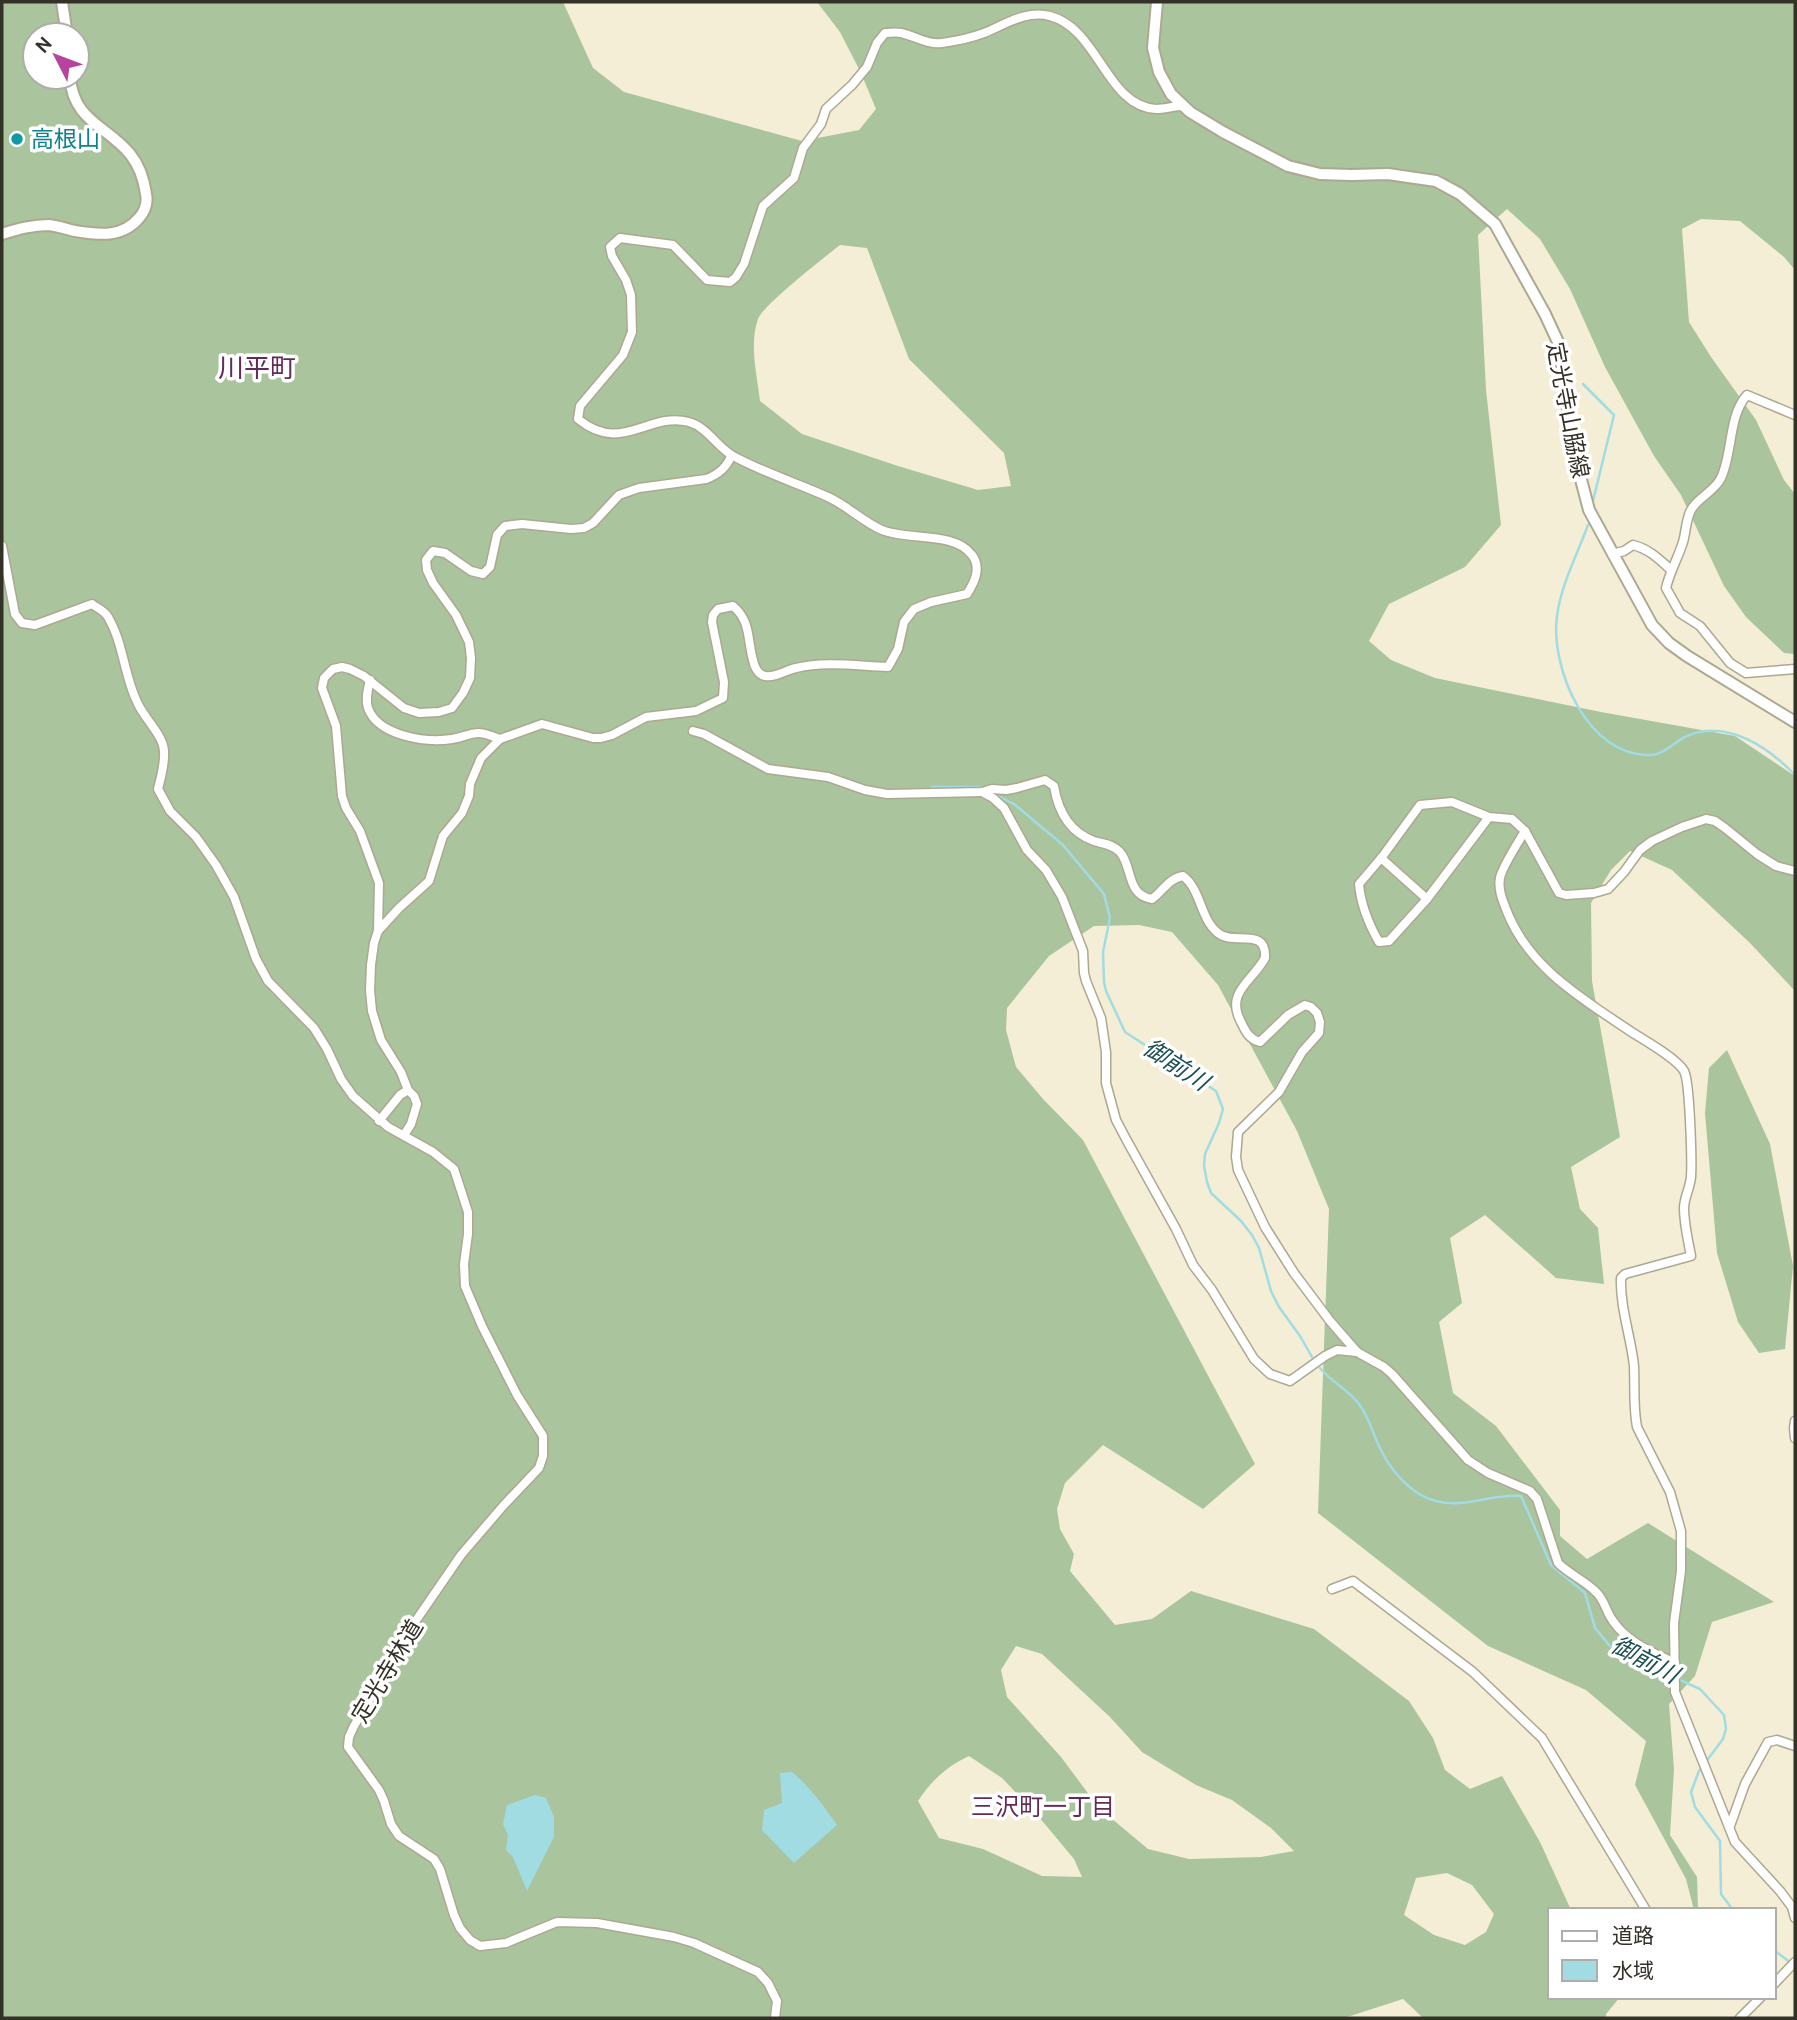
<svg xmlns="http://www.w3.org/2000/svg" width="1797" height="2020" font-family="Cabin,'Noto Sans JP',sans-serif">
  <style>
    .forest { fill: #aac49d; fill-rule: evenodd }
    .water { fill: #a1dce3 }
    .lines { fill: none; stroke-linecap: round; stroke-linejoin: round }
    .stream { stroke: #a1dce3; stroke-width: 2.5 }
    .street-casing { stroke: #ada891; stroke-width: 11 }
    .secondary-casing { stroke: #ada891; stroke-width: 14 }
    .street { stroke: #fff; stroke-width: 8 }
    .secondary { stroke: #fff; stroke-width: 10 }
    .culture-dot { fill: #0f9aa8; stroke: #fff; stroke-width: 2.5 }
    .labels { text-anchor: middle; stroke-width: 7; stroke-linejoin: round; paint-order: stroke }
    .culture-label { font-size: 23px; fill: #0d838f; stroke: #fff; text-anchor: start }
    .street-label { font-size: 23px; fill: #343128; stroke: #fff }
    .water-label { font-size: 24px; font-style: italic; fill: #1b4f54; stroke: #fff }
    .neighbourhood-label { font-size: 24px; fill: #642b57; stroke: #fff }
    .quarter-label { font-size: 26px; fill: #642b57; stroke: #fff }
  </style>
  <rect width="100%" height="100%" fill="#f3eed5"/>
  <g class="forest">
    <path d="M2 2H563L593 68 624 92 802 141 859 130 876 109 861 73 840 32 817 2H1795V270L1784 257 1740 221 1701 219 1682 229 1689 322 1711 357 1756 420 1784 480 1795 494V654L1784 653 1746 617 1724 586 1681 495 1654 456 1605 367 1570 289 1540 239 1507 209 1478 235 1486 390 1501 525 1465 567 1389 604 1369 641 1391 660 1435 678 1601 712 1735 736 1795 776V991L1750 943 1672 870 1630 851 1611 870 1591 903 1592 981 1620 1137 1571 1167 1580 1209 1598 1228 1604 1284 1556 1278 1485 1215 1450 1238 1462 1303 1439 1322 1453 1393 1496 1426 1560 1510V1536L1587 1559 1648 1523 1774 1602 1712 1622 1695 1676 1669 1704 1674 1769 1670 1835 1697 1877 1698 1910H1694L1686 1879 1635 1785 1646 1741 1586 1690 1488 1646 1318 1513 1329 1209 1297 1131 1218 985 1172 932 1139 925 1094 926 1049 956 1007 1008 1006 1030 1016 1067 1043 1099 1083 1140 1255 1464 1203 1509 1103 1445 1065 1483 1057 1509 1060 1529 1074 1554 1070 1571 1115 1625 1152 1619 1191 1591 1314 1629 1409 1701 1433 1738 1445 1770 1470 1789 1502 1776 1540 1842 1571 1910H1550V1997H1620L1606 2014V2018H1423L1403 1999 1344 2018H2ZM35 35H77V77H35ZM840 245 867 248 909 359 1004 453 1011 486 978 490 898 466 802 434 760 401C757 375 749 344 758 319 763 305 825 257 840 245ZM1016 1646 1042 1654 1110 1717 1142 1752 1196 1785 1232 1800 1271 1828 1294 1851 1261 1857 1189 1859 1148 1849 1099 1808 1061 1757 1007 1697 1001 1670ZM969 1756 1002 1778 1039 1817 1074 1859 1082 1877 1042 1876 983 1849 939 1838 918 1801C931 1781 947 1766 969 1756ZM1447 1873 1472 1885 1494 1914 1486 1932 1465 1945 1434 1935 1404 1915 1416 1878Z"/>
    <path d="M1727 1050 1770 1144 1793 1266 1785 1349 1759 1353 1738 1322 1717 1253 1705 1113 1709 1068Z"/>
  </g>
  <g class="water">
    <path d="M792 1772C810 1787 823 1805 837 1825L794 1863 762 1830 764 1810 782 1803 780 1773Z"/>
    <path d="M535 1795 546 1798 554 1817V1837L527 1891 513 1857 506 1850 508 1835 503 1824 507 1805Z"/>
  </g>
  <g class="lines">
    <g class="stream">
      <path d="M1583 384 1614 415 1593 501"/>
      <path d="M1588 525C1577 555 1561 585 1557 616 1550 669 1588 757 1650 755 1664 755 1675 741 1687 736 1727 719 1768 747 1795 775"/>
      <path d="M932 787H981"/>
      <path d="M996 795 1014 804 1063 845 1104 894 1110 918 1103 952 1104 982 1106 991 1125 1032 1216 1091 1223 1109 1219 1123 1205 1154 1204 1166 1207 1182 1211 1193 1241 1221 1252 1235 1259 1248 1271 1291 1279 1307 1300 1336 1312 1357"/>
      <path d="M1320 1368C1331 1382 1348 1389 1359 1404 1370 1418 1373 1436 1382 1452 1392 1472 1413 1496 1436 1501 1465 1509 1492 1493 1521 1496L1551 1565 1585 1593 1595 1628 1610 1646 1627 1656 1700 1689 1724 1715 1726 1729 1723 1739 1699 1771 1691 1792 1695 1807 1720 1841 1721 1894 1733 1910"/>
      <path d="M1774 1950 1791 1963"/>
    </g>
    <g class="street-casing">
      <g id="street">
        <path d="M1795 415 1747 395C1728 416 1733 453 1721 478 1714 492 1698 497 1691 510 1686 519 1686 532 1683 542 1678 558 1670 571 1666 588L1680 613 1700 626 1730 663 1746 673 1795 669"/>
        <path d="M2 546 15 614 22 623 35 625 92 604C97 608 105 611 108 617 124 644 124 677 138 704 145 719 163 735 164 751 165 764 161 777 158 789L170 811 196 837 216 865 234 897 256 959 268 981 314 1028 327 1049 341 1079 353 1096 388 1127 433 1152 454 1169 468 1212V1234L464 1264 465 1286 482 1326 517 1395 543 1436V1456L539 1468 503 1506 461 1555 417 1619 354 1726 349 1737 348 1747 379 1790 384 1801 391 1824 399 1836 434 1859 440 1869 454 1915 460 1928 470 1940 480 1946 506 1943 557 1922 597 1923 674 1937 694 1943 758 1972 768 1983 777 2001 775 2018"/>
        <path d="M1612 554 1624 551 1633 545C1649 549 1659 559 1671 570"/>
        <path d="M370 680C368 689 365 699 368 708 378 736 426 743 452 739 461 738 469 733 479 733 486 733 493 737 500 739"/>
        <path d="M693 731 704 734 768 769 828 777 865 790 887 794 982 792 992 789 1006 790 1017 788 1045 780 1054 786C1058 811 1069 832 1094 841 1103 844 1113 844 1120 852 1133 867 1126 895 1152 899 1163 891 1169 878 1183 876 1201 889 1200 919 1218 933 1233 946 1267 926 1265 958 1252 982 1225 992 1241 1022 1246 1032 1249 1039 1260 1042L1288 1015 1305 1005 1311 1007 1317 1013 1320 1022 1319 1033 1302 1052 1279 1092 1238 1132 1236 1157 1238 1170 1265 1227 1294 1273 1330 1321 1357 1352 1384 1367 1392 1374 1468 1460 1488 1473 1530 1491 1537 1499 1558 1563C1570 1575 1586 1581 1597 1593 1605 1601 1606 1612 1613 1621 1628 1643 1652 1652 1675 1663"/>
        <path d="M982 792 993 798 1004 808 1027 850 1046 870 1062 897 1083 951 1084 973 1086 981 1101 1018 1106 1052V1083L1116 1120 1126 1139 1176 1229 1193 1265 1212 1290 1254 1359 1270 1374 1290 1381 1325 1356 1337 1350 1357 1352"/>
        <path d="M1489 817 1427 899 1389 941 1379 942C1368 923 1361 906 1359 884L1382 857 1420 805 1452 802 1489 817 1512 819 1525 831 1559 893 1566 895 1594 893 1608 889 1624 872 1640 850 1652 841 1682 827 1706 819 1715 821 1725 828 1757 854 1776 866 1795 871"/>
        <path d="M1525 831C1519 841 1502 867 1500 878 1498 889 1502 899 1506 909 1528 968 1583 999 1633 1033 1646 1041 1677 1059 1684 1071 1690 1081 1692 1163 1691 1177 1690 1188 1684 1198 1684 1208 1684 1224 1688 1240 1691 1256L1625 1274 1621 1278C1620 1308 1631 1337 1634 1366 1635 1387 1633 1406 1637 1427L1670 1492 1681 1531V1571L1674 1623 1675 1692 1735 1842 1780 1891 1792 1907 1795 1918"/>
        <path d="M1381 858 1427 899"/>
        <path d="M378 931 399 908 429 881 443 836 462 813 469 796 470 784 481 758 500 739 542 724 593 738H601L612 735 646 717 696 711 723 698 724 682 712 622 713 615 718 609 733 606C751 621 747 639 753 660 754 666 758 675 765 676 775 678 786 670 796 668 825 661 858 666 888 667L898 649 904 622 914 609 931 602 967 594C974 583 982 568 972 555 954 531 909 541 882 530 863 522 848 506 828 497 797 483 765 473 735 457 718 449 709 428 689 422 648 411 622 455 578 419L580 406 623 355 632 332 631 295 626 280 612 256 610 247 620 238 673 245 707 280 730 282 736 277 744 264 763 206 794 178 803 148 821 124 826 109 852 85 867 67 877 43 885 33C890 33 896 32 901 33 915 36 928 45 942 43 956 41 971 38 984 33 1006 24 1026 10 1050 16 1099 29 1106 106 1156 109 1165 109 1174 106 1183 106"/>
        <path d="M379 1121 400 1095 408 1090"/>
        <path d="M404 1135 411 1124 417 1104 414 1096 408 1090 401 1072 381 1040 372 1011 370 990 371 965 374 943 378 931 379 883 360 831 346 808 342 796 336 726 322 688 324 678 333 669 342 667 350 669 364 676 404 708 419 713 439 712 452 708 463 693 470 678 471 658 469 642 456 615 433 583 427 570 426 560 433 551 445 553 471 571 483 574 490 567 497 535 505 526 522 524 571 529 584 528 593 523 619 495 639 488 706 479C717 475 727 467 731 456"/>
        <path d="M1795 1421 1794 1428 1795 1438"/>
        <path d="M1332 1589 1353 1581 1473 1672 1542 1738 1646 1910"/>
        <path d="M1730 1826 1745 1784 1768 1742 1777 1740 1795 1746"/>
        <path d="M1774 1984 1795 1962"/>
        <path d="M1740 2018 1761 1997"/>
      </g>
    </g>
    <g class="secondary-casing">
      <g id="secondary">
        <path d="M62 2 67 35"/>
        <path d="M1157 2 1153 48 1159 72 1171 94 1190 112 1223 132 1288 166 1320 174 1351 175 1388 174 1436 181 1460 194 1495 224 1545 314 1558 342 1565 382 1572 445 1589 510 1652 625 1669 643 1687 656 1795 722"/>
        <path d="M2 234C18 229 32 225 49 225 58 226 66 229 75 231 99 235 122 238 139 218 145 211 148 203 146 194 144 180 139 165 130 154 107 126 73 121 70 77"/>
      </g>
    </g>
    <use href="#street" class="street"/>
    <use href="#secondary" class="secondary"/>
  </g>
  <circle class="culture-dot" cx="17" cy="139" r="7"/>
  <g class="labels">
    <g class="culture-label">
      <text x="31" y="147">高根山</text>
    </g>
    <g class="street-label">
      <text transform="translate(1568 410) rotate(79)" y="8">定光寺山脇線</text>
      <text transform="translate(387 1671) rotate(-59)" y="8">定光寺林道</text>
    </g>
    <g class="water-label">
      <text transform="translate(1176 1065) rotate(33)" y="8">御前川</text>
      <text transform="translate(1645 1660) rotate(28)" y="8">御前川</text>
    </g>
    <g class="neighbourhood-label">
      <text x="1043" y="1815">三沢町一丁目</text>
    </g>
    <g class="quarter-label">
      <text x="257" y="377">川平町</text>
    </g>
  </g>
  <rect width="1797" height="2020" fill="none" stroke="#343128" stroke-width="7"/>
  <rect x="1548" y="1908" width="228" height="91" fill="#ffffff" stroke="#aeada9" stroke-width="2"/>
  <rect x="1562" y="1931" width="35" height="10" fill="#ffffff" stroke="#aeada9" stroke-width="2"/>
  <text x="1612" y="1943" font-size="21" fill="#343128">道路</text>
  <rect x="1562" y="1960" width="35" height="21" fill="#a1dce3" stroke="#aeada9" stroke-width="2"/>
  <text x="1612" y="1978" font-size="21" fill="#343128">水域</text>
  <g transform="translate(56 56) rotate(312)"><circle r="33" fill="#ffffff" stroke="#aeada9" stroke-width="2"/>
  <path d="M0-5L12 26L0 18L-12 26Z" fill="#b6439d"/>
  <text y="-10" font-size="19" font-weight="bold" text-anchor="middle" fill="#343128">N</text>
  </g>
</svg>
